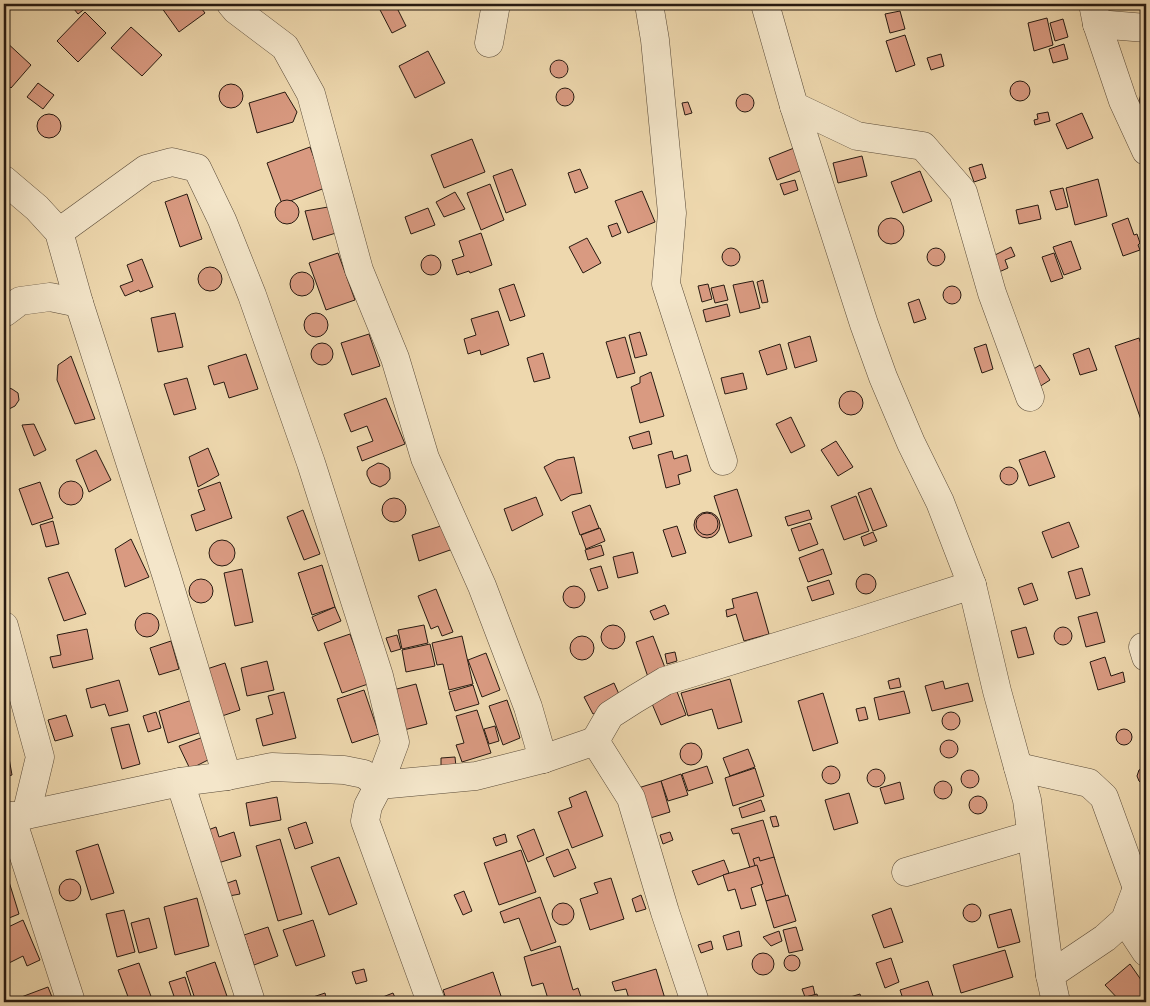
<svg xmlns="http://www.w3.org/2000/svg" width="1150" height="1006" font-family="Alegreya,serif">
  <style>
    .building { fill: #d99a81; stroke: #271a11 }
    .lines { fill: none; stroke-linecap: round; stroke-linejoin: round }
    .minor-casing { stroke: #594a38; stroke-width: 29 }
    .minor { stroke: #f4e6ca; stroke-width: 28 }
  </style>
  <rect width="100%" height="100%" fill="#eed8ae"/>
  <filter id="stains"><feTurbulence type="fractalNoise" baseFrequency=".004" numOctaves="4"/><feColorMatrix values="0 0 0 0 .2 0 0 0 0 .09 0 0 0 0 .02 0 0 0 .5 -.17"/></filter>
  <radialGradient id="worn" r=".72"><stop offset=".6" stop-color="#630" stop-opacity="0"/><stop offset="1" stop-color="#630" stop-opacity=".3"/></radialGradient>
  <g class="building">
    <path d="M70 4H91L78 14Z"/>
    <path d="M159 4H198L205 13 179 32Z"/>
    <path d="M382 4H395L406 26 392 33 378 6Z"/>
    <path d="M900 11 905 29 890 33 885 14Z"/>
    <path d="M85 12 106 33 78 62 57 41Z"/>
    <path d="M1047 18 1053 45 1034 51 1028 23Z"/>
    <path d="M1063 19 1068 37 1055 41 1050 23Z"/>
    <path d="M131 27 162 55 142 76 111 48Z"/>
    <path d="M905 35 915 65 896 72 886 41Z"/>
    <path d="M4 40 31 65 11 88 4 81Z"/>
    <path d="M1064 44 1068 59 1053 63 1049 49Z"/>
    <path d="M428 51 445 83 415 98 399 66Z"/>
    <path d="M941 54 944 66 931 70 927 58Z"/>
    <circle cx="559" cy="69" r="9"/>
    <circle cx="1020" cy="91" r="10"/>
    <path d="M38 83 54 95 43 109 27 97Z"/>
    <circle cx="231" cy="96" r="12"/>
    <circle cx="565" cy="97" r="9"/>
    <path d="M285 92 297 112 293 122 257 133 249 103Z"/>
    <path d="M1144 92H1146V110L1142 108 1139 101 1141 94Z"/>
    <circle cx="745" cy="103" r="9"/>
    <path d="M688 102 692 113 685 115 682 103Z"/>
    <path d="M1048 112 1050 121 1035 125 1034 120 1038 119 1037 114Z"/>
    <path d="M1082 113 1093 138 1067 149 1056 124Z"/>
    <circle cx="49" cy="126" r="12"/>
    <path d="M472 139 485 172 444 188 431 155Z"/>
    <path d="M310 147 325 188 282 204 267 163Z"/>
    <path d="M794 148 802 170 777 180 769 158Z"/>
    <path d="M862 156 867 176 838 183 833 163Z"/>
    <path d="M982 164 986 178 974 182 969 168Z"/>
    <path d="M512 169 526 205 506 213 493 176Z"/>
    <path d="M580 169 588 188 575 193 568 173Z"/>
    <path d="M920 171 932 201 903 213 891 182Z"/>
    <path d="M1098 179 1107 216 1075 225 1066 188Z"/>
    <path d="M795 180 798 190 784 195 780 184Z"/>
    <path d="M490 184 504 220 481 230 467 193Z"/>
    <path d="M1063 188 1068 207 1056 210 1050 191Z"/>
    <path d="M642 191 655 222 628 233 615 201Z"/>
    <path d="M455 192 465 209 444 217 436 202Z"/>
    <path d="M187 194 202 239 180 247 165 202Z"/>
    <circle cx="287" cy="212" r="12"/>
    <path d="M1038 205 1041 219 1019 224 1016 210Z"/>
    <path d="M328 207 336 233 313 240 305 211Z"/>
    <path d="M428 208 435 225 411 234 405 217Z"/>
    <circle cx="891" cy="231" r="13"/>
    <path d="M1128 218 1134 235 1137 234 1140 243 1138 245 1140 250 1123 256 1112 224Z"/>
    <path d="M617 223 621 233 612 237 608 226Z"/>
    <path d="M481 233 492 265 470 273 469 271 457 275 452 260 464 256 459 241Z"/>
    <path d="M587 238 601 263 583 273 569 247Z"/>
    <path d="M1071 241 1081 269 1064 275 1053 247Z"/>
    <path d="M1011 247 1015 256 1005 260 1008 268 999 272 993 256Z"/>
    <circle cx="731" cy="257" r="9"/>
    <circle cx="936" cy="257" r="9"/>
    <path d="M338 253 355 300 326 310 309 263Z"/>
    <path d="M1054 253 1063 278 1051 282 1042 257Z"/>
    <circle cx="431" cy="265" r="10"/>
    <path d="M142 259 153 287 140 292 139 290 125 296 120 286 133 281 127 265Z"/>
    <circle cx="210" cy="279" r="12"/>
    <circle cx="302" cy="284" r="12"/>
    <path d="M763 280 768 302 762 303 757 282Z"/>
    <path d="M753 281 760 308 740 313 733 285Z"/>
    <path d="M514 284 525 316 510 321 499 289Z"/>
    <path d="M708 284 712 299 702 302 698 286Z"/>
    <path d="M724 285 728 300 715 303 711 288Z"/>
    <circle cx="952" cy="295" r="9"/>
    <path d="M919 299 926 319 914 323 908 303Z"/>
    <path d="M727 304 730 316 706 322 703 310Z"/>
    <path d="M498 311 509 345 481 355 480 350 468 354 464 339 476 335 471 319Z"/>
    <circle cx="316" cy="325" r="12"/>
    <path d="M175 313 183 347 158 352 151 318Z"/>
    <path d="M640 332 647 355 635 358 629 335Z"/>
    <path d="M369 334 380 366 352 375 341 343Z"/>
    <path d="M810 336 817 361 795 368 788 343Z"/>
    <path d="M625 337 635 373 617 378 606 342Z"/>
    <path d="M1139 338 1146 359V434L1115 346Z"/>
    <circle cx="322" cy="354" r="11"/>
    <path d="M780 344 787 369 767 375 759 351Z"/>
    <path d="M986 344 993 369 982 373 974 348Z"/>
    <path d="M1089 348 1097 370 1080 375 1073 354Z"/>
    <path d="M543 353 550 378 534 382 527 358Z"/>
    <path d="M246 354 258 389 229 398 224 382 214 385 208 366Z"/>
    <path d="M71 356 95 419 75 424 57 380 58 365Z"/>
    <path d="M1040 365 1050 380 1039 387 1029 372Z"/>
    <path d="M651 372 664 416 640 423 631 387 640 383V377Z"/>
    <path d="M743 373 747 389 725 394 721 378Z"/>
    <path d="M187 378 196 409 174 415 164 384Z"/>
    <path d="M9 388 12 389 18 393 19 400 15 406 9 409 4 408V389Z"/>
    <circle cx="851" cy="403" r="12"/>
    <path d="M386 398 405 444 362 461 357 447 373 441 367 426 351 432 344 414Z"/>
    <path d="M791 417 805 446 791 453 776 424Z"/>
    <path d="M34 424 46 450 34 456 22 425Z"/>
    <path d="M649 431 652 444 633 449 629 437Z"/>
    <path d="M836 441 853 467 838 476 821 450Z"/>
    <path d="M208 448 219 475 198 487 189 457Z"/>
    <path d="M96 450 111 480 89 492 76 460Z"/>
    <path d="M672 451 674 459 687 455 691 471 678 475 680 484 666 488 658 455Z"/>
    <path d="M1045 451 1055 477 1029 486 1019 460Z"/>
    <path d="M574 457 582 493 571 495 561 501 544 467 557 460Z"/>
    <path d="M378 463 383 464 389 468 390 473V479L386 484 380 487 371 483 367 475V471L369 468Z"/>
    <circle cx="1009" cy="476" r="9"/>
    <circle cx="71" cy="493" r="12"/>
    <path d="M40 482 53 518 32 525 19 489Z"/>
    <path d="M220 482 232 518 196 531 191 515 205 510 198 490Z"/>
    <path d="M871 488 887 526 873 531 858 493Z"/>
    <path d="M737 489 752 536 729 543 714 496Z"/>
    <path d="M856 496 869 531 844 540 831 506Z"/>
    <path d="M536 497 543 515 512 531 504 509Z"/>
    <circle cx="394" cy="510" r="12"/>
    <path d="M590 505 599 528 580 535 572 512Z"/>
    <path d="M303 510 320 554 304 560 287 517Z"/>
    <path d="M809 510 812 519 788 526 785 517Z"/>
    <circle cx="707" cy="525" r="13"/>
    <circle cx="707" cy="524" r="11"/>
    <path d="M53 521 59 544 46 547 40 525Z"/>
    <path d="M1069 522 1079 547 1052 558 1042 532Z"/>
    <path d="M810 523 818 544 799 551 791 529Z"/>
    <path d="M444 525 453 549 419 561 412 535Z"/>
    <path d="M677 526 686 553 672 557 663 530Z"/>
    <path d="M600 528 605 541 586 549 581 535Z"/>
    <path d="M873 532 877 541 864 546 861 537Z"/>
    <path d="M131 539 149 577 125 587 115 549Z"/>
    <circle cx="222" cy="553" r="13"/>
    <path d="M601 545 604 555 588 560 585 550Z"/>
    <path d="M823 549 832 574 808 582 799 558Z"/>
    <path d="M633 552 638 573 618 578 613 557Z"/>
    <path d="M322 565 335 607 312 615 298 573Z"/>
    <path d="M601 566 608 588 598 591 590 569Z"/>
    <path d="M1082 568 1090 595 1076 599 1068 572Z"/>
    <path d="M242 569 253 622 235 626 224 573Z"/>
    <path d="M68 572 86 614 64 621 48 578Z"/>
    <circle cx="866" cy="584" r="10"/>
    <circle cx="201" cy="591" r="12"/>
    <path d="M829 580 834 594 812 601 807 587Z"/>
    <path d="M1032 583 1038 600 1024 605 1018 588Z"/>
    <circle cx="574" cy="597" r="11"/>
    <path d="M436 589 453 632 442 636 438 626 431 629 418 596Z"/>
    <path d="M757 592 769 634 744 641 736 614 727 617 726 610 734 608 732 599Z"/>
    <path d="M665 605 669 614 654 620 650 611Z"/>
    <path d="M335 607 341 621 318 631 312 617Z"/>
    <path d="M1097 612 1105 642 1086 647 1078 617Z"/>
    <circle cx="147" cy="625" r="12"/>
    <path d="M424 625 428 643 402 649 398 630Z"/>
    <circle cx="613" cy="637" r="12"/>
    <circle cx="1063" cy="636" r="9"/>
    <path d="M1026 627 1034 654 1018 658 1011 631Z"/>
    <path d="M87 629 93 659 53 668 50 657 61 655 57 635Z"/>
    <path d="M350 634 368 684 342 693 324 643Z"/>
    <path d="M397 635 401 649 391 652 386 638Z"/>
    <circle cx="582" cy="648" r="12"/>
    <path d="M462 636 473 684 449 690 443 664 437 665 432 643Z"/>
    <path d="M653 636 667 673 649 680 636 642Z"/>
    <path d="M171 641 179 669 159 675 150 648Z"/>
    <path d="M430 644 435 666 406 672 402 650Z"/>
    <path d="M675 652 677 661 667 664 665 654Z"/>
    <path d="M486 653 500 690 482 697 468 660Z"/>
    <path d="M1105 657 1111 676 1123 672 1125 682 1098 690 1090 662Z"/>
    <path d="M267 661 274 690 247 696 241 668Z"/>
    <path d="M225 663 240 710 219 717 204 670Z"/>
    <path d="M899 678 901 687 890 689 888 681Z"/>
    <path d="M730 679 742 722 718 729 712 709 688 716 681 693Z"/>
    <path d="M119 680 128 711 109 716 105 704 91 708 86 689Z"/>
    <path d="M943 681 945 689 968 683 973 701 932 711 925 686Z"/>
    <path d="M614 683 622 701 593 714 584 697Z"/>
    <path d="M416 684 427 724 404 730 393 690Z"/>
    <path d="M473 685 479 704 455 711 449 692Z"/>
    <path d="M676 689 686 715 661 725 650 699Z"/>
    <path d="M364 690 379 734 352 743 337 699Z"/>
    <path d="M904 691 910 713 879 720 874 698Z"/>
    <path d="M284 692 296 738 263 746 256 719 273 714 268 696Z"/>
    <path d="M823 693 838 743 813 751 798 701Z"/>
    <path d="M195 699 205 731 168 743 159 711Z"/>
    <path d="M507 700 520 738 503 745 489 706Z"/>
    <path d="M865 707 868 719 859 721 856 709Z"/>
    <path d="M477 710 491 753 462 762 456 745 464 743 456 716Z"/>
    <circle cx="951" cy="721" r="9"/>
    <path d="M156 712 161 728 148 732 143 716Z"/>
    <path d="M66 715 73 736 55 741 48 720Z"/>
    <path d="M129 724 140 764 122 769 111 728Z"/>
    <path d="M495 726 499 741 489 744 484 729Z"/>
    <circle cx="1124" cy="737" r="8"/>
    <path d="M206 736 208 760 190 769 179 746Z"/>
    <circle cx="949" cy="749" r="9"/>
    <path d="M4 741H6L12 775 4 777Z"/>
    <circle cx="691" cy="754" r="11"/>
    <path d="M748 749 755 767 730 776 723 758Z"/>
    <path d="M455 757 456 767 441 768V758Z"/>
    <circle cx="831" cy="775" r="9"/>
    <path d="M707 766 713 783 688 791 682 774Z"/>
    <path d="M1144 767H1146V784L1141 783 1139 781 1137 776 1139 770Z"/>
    <path d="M755 768 764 796 733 806 725 778Z"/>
    <circle cx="876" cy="778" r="9"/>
    <circle cx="970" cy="779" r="9"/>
    <path d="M681 774 688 795 668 801 661 781Z"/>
    <circle cx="943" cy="790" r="9"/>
    <path d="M661 781 670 812 647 819 638 788Z"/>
    <path d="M900 782 904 799 885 804 880 788Z"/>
    <path d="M586 791 603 836 572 848 558 812 572 807 569 798Z"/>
    <path d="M849 793 858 823 834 830 825 800Z"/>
    <circle cx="978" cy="805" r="9"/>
    <path d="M277 797 281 820 250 826 246 803Z"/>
    <path d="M761 800 765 811 742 818 739 808Z"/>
    <path d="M776 816 779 826 773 827 770 817Z"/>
    <path d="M763 820 775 860 750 868 739 833 733 834 731 829Z"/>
    <path d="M306 822 313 843 295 849 288 828Z"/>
    <path d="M216 827 219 837 234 832 241 856 218 863 208 830Z"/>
    <path d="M534 829 544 855 528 862 517 836Z"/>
    <path d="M670 832 673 840 663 844 660 835Z"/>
    <path d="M505 834 507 842 496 846 493 838Z"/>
    <path d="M280 839 302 914 278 921 256 846Z"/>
    <path d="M98 844 114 893 91 900 76 851Z"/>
    <path d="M568 849 576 868 554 877 546 858Z"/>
    <path d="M521 850 536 892 499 905 484 863Z"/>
    <path d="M339 857 357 904 329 915 311 867Z"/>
    <path d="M759 857 760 861 774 857 786 896 766 901 753 859Z"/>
    <path d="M724 860 729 873 698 885 692 871Z"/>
    <path d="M757 865 763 884 751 888 756 905 741 909 735 889 728 891 723 875Z"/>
    <path d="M4 872H6L19 914 4 920Z"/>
    <path d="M611 878 624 919 590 930 580 899 598 893 594 883Z"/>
    <circle cx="70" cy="890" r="11"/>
    <path d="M236 880 240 894 229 896 225 884Z"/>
    <path d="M464 891 472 911 463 915 454 895Z"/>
    <path d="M641 895 646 909 636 912 632 899Z"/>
    <path d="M788 895 796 921 774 928 766 901Z"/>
    <path d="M540 897 556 942 531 951 519 918 504 923 500 912Z"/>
    <path d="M197 898 209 946 175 955 164 907Z"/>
    <circle cx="563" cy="914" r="11"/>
    <circle cx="972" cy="913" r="9"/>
    <path d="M891 908 903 942 884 948 872 915Z"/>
    <path d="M1011 909 1020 942 998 948 989 915Z"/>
    <path d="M124 910 135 952 117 957 106 914Z"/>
    <path d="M149 918 157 948 139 953 131 923Z"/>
    <path d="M23 920 40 960 27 966 23 956 9 963 4 951V929Z"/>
    <path d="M313 920 325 956 296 966 283 930Z"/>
    <path d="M268 927 278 956 254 965 244 935Z"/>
    <path d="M796 927 803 950 789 953 783 930Z"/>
    <path d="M739 931 742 946 727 950 723 936Z"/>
    <path d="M779 931 782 941 771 946 763 937Z"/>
    <path d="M711 941 713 949 701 953 698 945Z"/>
    <path d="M560 946 573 990 578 988 582 1000 578 1001V1002H549L543 983 532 986 524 957Z"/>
    <path d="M1005 950 1013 977 961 993 953 965Z"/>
    <circle cx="763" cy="964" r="11"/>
    <circle cx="792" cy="963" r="8"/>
    <path d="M891 958 899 982 885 988 876 963Z"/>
    <path d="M215 962 229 1002H196L186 972Z"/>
    <path d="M139 963 153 1002H130L118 970Z"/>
    <path d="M1130 964 1146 987V995L1143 998 1146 1002H1121L1105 985Z"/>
    <path d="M364 969 367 981 356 984 352 972Z"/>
    <path d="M656 969 666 1002H630L626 989 615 991 612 982Z"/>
    <path d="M493 972 501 996 483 1002H447L443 990Z"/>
    <path d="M185 977 193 1002H176L169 982Z"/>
    <path d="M928 981 935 1002H904L900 990Z"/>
    <path d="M813 986 815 995 805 997 802 989Z"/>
    <path d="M48 987 54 1002H8Z"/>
    <path d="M325 993 327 1002H308L307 999Z"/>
    <path d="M393 993 397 1002H370Z"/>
    <path d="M817 994 819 1002H791V1001Z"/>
    <path d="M860 994 862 1002H834Z"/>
  </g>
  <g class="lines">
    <g class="minor-casing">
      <g id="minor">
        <path d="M231 4 236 10 285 47 311 94 359 270 395 358 425 458 482 586 528 707 543 759 595 741 631 798 665 912 695 1002"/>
        <path d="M649 4 655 40 672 213 666 284 723 461"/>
        <path d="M765 4 794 106 864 324 883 377 911 443 940 502 972 585 997 691 1027 800 1050 975 1056 1002"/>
        <path d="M1093 4 1097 24 1123 101 1146 151"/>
        <path d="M1097 24 1146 28"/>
        <path d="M489 43 496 4"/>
        <path d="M794 106 857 136 923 146 963 192 992 293 1030 397"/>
        <path d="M4 180 37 208 59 232 79 303 166 574 227 776"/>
        <path d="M59 232 146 169 172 162 197 168 222 220 252 295 311 463 379 676 395 742 379 785 368 806 365 821 431 1002"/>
        <path d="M4 313 20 301 50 297 79 303"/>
        <path d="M4 626 40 757 26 815"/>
        <path d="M1143 647 1146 657"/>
        <path d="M595 741 610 715 635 699 665 681 854 623 972 585"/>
        <path d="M1018 767 1089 783 1104 797 1137 888"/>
        <path d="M180 782 251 1002"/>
        <path d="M11 816 71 1002"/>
        <path d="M4 817 26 815 180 782 227 776 272 767 344 770 364 774 379 785 476 776 543 759"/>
        <path d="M906 872 1031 835"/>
        <path d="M1125 920 1146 952"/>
        <path d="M1050 975 1105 938 1125 920 1137 888 1146 875"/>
      </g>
    </g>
    <use href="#minor" class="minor"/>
  </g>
  <rect width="1150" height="1006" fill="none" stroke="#eed8ae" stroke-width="20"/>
  <rect x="5" y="5" width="1140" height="996" fill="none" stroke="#271a11" stroke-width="2.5"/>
  <rect x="10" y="10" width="1130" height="986" fill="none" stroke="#271a11"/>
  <rect width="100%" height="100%" filter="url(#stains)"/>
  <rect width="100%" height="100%" fill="url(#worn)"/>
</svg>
